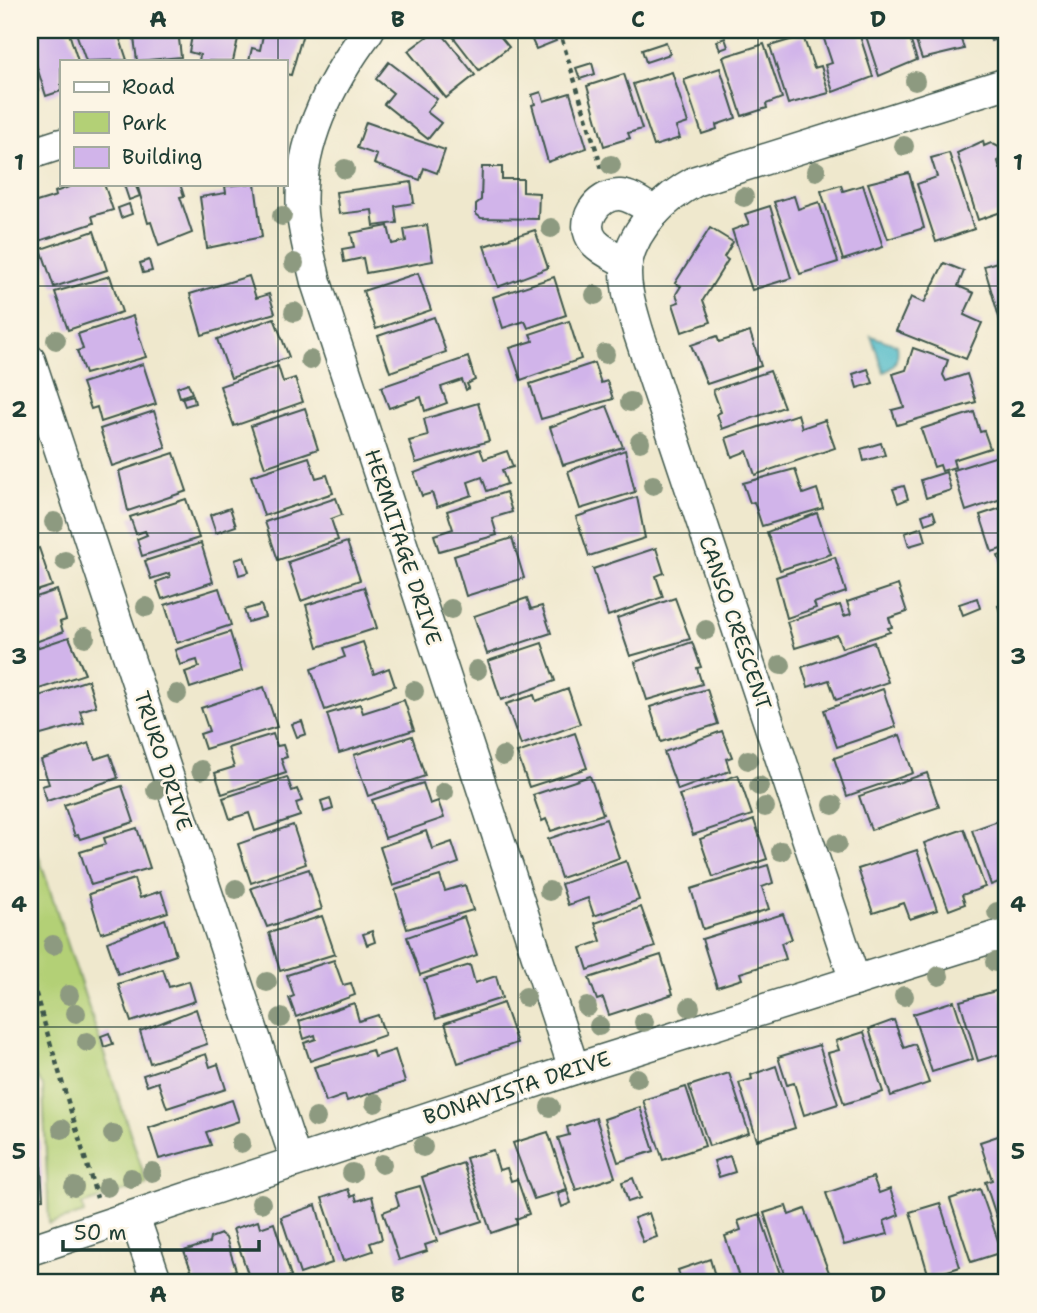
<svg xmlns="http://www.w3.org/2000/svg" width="1037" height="1313" font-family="'Shantell Sans',sans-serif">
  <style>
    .green { fill: #b3d076; stroke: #698655; stroke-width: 2 }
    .water { fill: #4ebac9; stroke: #367c7e; stroke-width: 2 }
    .building { fill: #d1b4ea }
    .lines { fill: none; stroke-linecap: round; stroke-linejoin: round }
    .minor-casing { stroke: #3e574b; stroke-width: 33 }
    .path { stroke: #3e574b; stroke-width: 4.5; stroke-dasharray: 5 5; stroke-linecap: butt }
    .minor { stroke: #fff; stroke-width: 30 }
    .tree { fill: #8d9a80 }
    .grid { fill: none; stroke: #1f3d34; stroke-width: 2; stroke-opacity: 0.55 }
    .labels { text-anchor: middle; stroke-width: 5; stroke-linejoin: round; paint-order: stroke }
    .street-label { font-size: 21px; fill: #1f3d34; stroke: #fcf5e5 }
    .neatline { fill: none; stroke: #1f3d34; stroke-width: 2.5 }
    .grid-label { font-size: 23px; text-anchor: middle; font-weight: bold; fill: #1f3d34 }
  </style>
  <rect width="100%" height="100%" fill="#fcf5e5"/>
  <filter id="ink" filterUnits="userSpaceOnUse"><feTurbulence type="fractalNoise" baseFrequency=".0143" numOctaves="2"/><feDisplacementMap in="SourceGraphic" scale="14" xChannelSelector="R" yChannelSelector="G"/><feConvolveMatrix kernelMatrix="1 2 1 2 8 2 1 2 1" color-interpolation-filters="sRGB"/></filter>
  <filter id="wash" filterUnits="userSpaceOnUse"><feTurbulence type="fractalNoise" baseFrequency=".00686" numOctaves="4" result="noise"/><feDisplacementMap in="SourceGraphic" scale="28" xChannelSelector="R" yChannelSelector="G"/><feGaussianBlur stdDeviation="1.57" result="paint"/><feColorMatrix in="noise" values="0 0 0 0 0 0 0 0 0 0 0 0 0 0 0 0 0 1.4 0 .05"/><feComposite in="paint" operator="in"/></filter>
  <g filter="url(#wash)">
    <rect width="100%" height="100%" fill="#efe8cd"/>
    <path class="green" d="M30 830 147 1184 82 1205 84 1213 49 1224 43 1086 30 1068Z"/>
    <path class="water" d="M871 336 897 345C899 356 896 367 884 372Z"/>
    <g id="blocks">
      <g class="building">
        <path d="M30 30H68L78 61H61V91L46 96 30 45Z"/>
        <path d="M75 30H117L127 60 86 61Z"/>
        <path d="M133 30H178L181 57 137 61Z"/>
        <path d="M193 30H240L233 61H199L200 55 189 52Z"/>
        <path d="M264 30H304L291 75 285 74V61H249L252 48 260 50Z"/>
        <path d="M436 30H439L475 75 446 98 408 51Z"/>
        <path d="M448 30H495L509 47 479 70Z"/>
        <path d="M506 30H551L556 41 536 49 528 31 510 38Z"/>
        <path d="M821 30H858L873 77 833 92 825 65 832 63Z"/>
        <path d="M864 30H907L917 60 879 76Z"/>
        <path d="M912 30H958L964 49 922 59Z"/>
        <path d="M987 30H1007V36L991 41Z"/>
        <path d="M803 36 814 68 821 66 829 93 788 104 770 46Z"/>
        <path d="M725 38 728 47 720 50 717 41Z"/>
        <path d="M666 42 670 54 646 62 642 50Z"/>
        <path d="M764 44 782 98 766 104 767 108 742 116 723 57Z"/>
        <path d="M389 62 437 99 427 112 441 123 428 139 384 104 393 93 376 79Z"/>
        <path d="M592 63 595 74 580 79 576 68Z"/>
        <path d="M30 67 38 90 30 93Z"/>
        <path d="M720 68 736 118 716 125 717 129 702 134 684 80Z"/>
        <path d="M672 72 688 123 676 127 680 138 654 146 633 84Z"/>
        <path d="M624 74 642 129 628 133 630 138 604 146 587 86Z"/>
        <path d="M541 92 544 101 570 93 587 148 548 162 532 105 535 104 532 95Z"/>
        <path d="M366 122 445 150 437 173 424 168 420 180 374 164 377 155 357 148Z"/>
        <path d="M983 141 984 146 991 143 999 147 1001 155 998 161 1000 169 1005 167 1007 174V210L978 220 957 153Z"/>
        <path d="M949 153 974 229 936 242 917 184 937 177 931 158Z"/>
        <path d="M482 167H502V179H523V192L539 193 538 219 481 218 476 214V204L481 200Z"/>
        <path d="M909 173 924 228 888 239 868 183Z"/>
        <path d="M411 182 414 203 395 206 397 223 374 226 372 210 339 214 336 192Z"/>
        <path d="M77 184H104L113 210 92 216 94 223 39 241 30 204 56 196 55 192Z"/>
        <path d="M135 184 140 196 129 200 124 185Z"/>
        <path d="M137 184H180L184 196 180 197 192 233 159 246 151 222 148 223Z"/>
        <path d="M243 184H255L262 237 207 248 200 197 226 193 225 186Z"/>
        <path d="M841 185 843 191 863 185 883 247 843 260 821 191Z"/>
        <path d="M794 196 798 209 819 202 838 262 800 274 774 202Z"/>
        <path d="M129 204 132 214 121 218 118 208Z"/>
        <path d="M770 206 791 278 752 290 732 230 749 224 745 214Z"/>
        <path d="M427 225 433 261 366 273 363 258 344 262 342 249 354 247 351 233 388 226 392 244 406 241 404 229Z"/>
        <path d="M710 228 733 242 724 257 728 260 703 300 711 322 682 332 673 304 679 302 676 294 681 286 675 283Z"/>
        <path d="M535 230 548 268 498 287 484 246Z"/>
        <path d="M94 231 107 270 54 287 41 249Z"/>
        <path d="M1007 259V322L1001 324 984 266Z"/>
        <path d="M149 260 152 271 143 273 140 263Z"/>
        <path d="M944 263 964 271 958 286 974 293 964 315 982 323 966 359 896 331 911 297 924 303Z"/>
        <path d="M418 273 431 310 376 329 363 291Z"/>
        <path d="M110 276 122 312 68 330 55 292Z"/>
        <path d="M249 276 256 298 269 294 275 313 202 335 190 294Z"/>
        <path d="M554 277 566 315 528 328 525 321 503 328 493 297Z"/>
        <path d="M133 316 146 357 85 374 77 351 83 349 78 334Z"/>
        <path d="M434 317 446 352 390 372 378 336Z"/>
        <path d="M274 318 289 357 231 378 217 339Z"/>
        <path d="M569 321 581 359 521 380 510 348 533 341 530 334Z"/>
        <path d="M750 332 761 366 707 384 691 345 717 336 719 342Z"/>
        <path d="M913 348 948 360 943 375 946 381 967 374 976 402 897 425 892 410 904 407 893 374 906 370Z"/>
        <path d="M468 357 475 380 467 384 469 388 466 390 462 380 441 387 447 403 425 411 421 397 389 408 381 387Z"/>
        <path d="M594 363 601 383 607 381 613 399 541 419 530 384Z"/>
        <path d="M143 364 156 404 101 422 97 407 91 409 82 383Z"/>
        <path d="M278 366 283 382 295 378 303 402 234 426 220 386Z"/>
        <path d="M868 369 873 383 857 388 853 374Z"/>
        <path d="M770 371 784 407 722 429 717 414 721 412 713 390Z"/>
        <path d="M188 383 192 393 180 397 177 387Z"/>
        <path d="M193 395 195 403 185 406 182 398Z"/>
        <path d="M478 403 489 441 416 463 409 441 428 436 424 419Z"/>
        <path d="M607 406 623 447 563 465 550 427Z"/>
        <path d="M305 408 318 449 265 467 251 426Z"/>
        <path d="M154 411 166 448 112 466 100 429Z"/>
        <path d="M974 412 980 432 984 431 990 448 953 460 955 467 942 471 940 465 934 467 921 429Z"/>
        <path d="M798 414 802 428 825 420 835 448 755 475 747 451 732 457 726 438Z"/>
        <path d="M881 443 885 455 864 461 861 449Z"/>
        <path d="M480 449 484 459 507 451 513 467 502 470 507 484 487 491 482 477 468 482 472 495 437 507 432 493 422 496 414 473Z"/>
        <path d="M625 450 635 492 580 509 568 471Z"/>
        <path d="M174 453 187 491 128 511 119 471Z"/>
        <path d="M1007 453V497L966 511 953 470Z"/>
        <path d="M309 457 316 478 327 475 333 493 264 516 251 476Z"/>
        <path d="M795 469 803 494 817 489 823 508 762 526 754 502 750 503 743 483Z"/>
        <path d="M946 472 951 490 926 498 921 480Z"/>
        <path d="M904 486 908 499 898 503 893 489Z"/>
        <path d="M506 492 512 512 492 518 497 535 439 551 434 535 453 529 447 511Z"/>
        <path d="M637 497 645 538 589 556 576 517Z"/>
        <path d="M336 498 342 515 331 519 338 540 278 560 265 522Z"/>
        <path d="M186 499 199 538 142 556 137 539 147 535 145 531 136 534 130 517Z"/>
        <path d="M1007 506V547L992 552 980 515Z"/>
        <path d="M230 508 236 526 216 533 210 515Z"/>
        <path d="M933 511 936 520 925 524 922 515Z"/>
        <path d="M817 513 831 554 780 570 767 532Z"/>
        <path d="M922 527 926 541 909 546 905 533Z"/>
        <path d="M512 538 524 578 466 596 454 556Z"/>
        <path d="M347 542 360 580 301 601 288 562Z"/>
        <path d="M201 543 213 582 162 599 156 582 170 577 169 573 151 579 145 561Z"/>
        <path d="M39 548 52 586 30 593V551Z"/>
        <path d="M656 548 664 573 656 576 663 597 608 616 593 569Z"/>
        <path d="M1007 553V581L998 556Z"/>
        <path d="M244 557 249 572 239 575 235 560Z"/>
        <path d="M835 557 846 592 814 603 816 608 787 618 776 577Z"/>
        <path d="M898 585 907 612 889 618 892 627 888 628 890 632 842 648 837 635 795 648 787 622 840 605 844 616 851 614 847 602Z"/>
        <path d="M364 587 377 628 318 647 306 605Z"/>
        <path d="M219 588 231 625 177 643 165 605Z"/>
        <path d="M57 590 66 620 60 622 63 632 30 644V599Z"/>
        <path d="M527 598 531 609 542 606 551 633 487 654 474 616Z"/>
        <path d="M675 598 690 639 630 656 617 618Z"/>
        <path d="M977 598 980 608 963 615 959 604Z"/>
        <path d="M1007 603V633L998 606Z"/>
        <path d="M261 605 265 617 248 622 244 610Z"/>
        <path d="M230 632 242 671 190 688 185 672 199 667 197 660 180 665 175 650Z"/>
        <path d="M69 637 85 674 33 691 30 650Z"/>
        <path d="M363 642 374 674 389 668 395 686 325 710 311 669 345 657 342 649Z"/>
        <path d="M692 642 701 667 697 668 702 684 647 700 635 662Z"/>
        <path d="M874 642 888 682 836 700 829 680 808 687 802 667Z"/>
        <path d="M542 643 555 681 501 700 488 661Z"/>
        <path d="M88 680 96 706 80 711 84 723 30 738V699Z"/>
        <path d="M264 687 277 727 205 749 200 734 209 731 201 708Z"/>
        <path d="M568 689 580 724 521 745 506 704 534 695 536 701Z"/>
        <path d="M707 689 718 724 661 742 650 707Z"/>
        <path d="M883 689 896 727 837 747 824 710Z"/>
        <path d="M404 700 414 730 339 753 327 714 360 704 363 713Z"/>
        <path d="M302 721 306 734 297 737 292 724Z"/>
        <path d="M722 731 732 757 726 759 730 771 678 790 664 752Z"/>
        <path d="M575 733 587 768 529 787 517 753Z"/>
        <path d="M273 734 277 746 283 745 287 757 281 759 286 773 222 794 215 773 234 767 228 748Z"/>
        <path d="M900 735 913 773 847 796 834 758Z"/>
        <path d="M412 736 425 776 368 796 354 755Z"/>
        <path d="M89 743 95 759 110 754 118 778 47 801 42 786 49 784 41 760Z"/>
        <path d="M927 773 939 807 871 830 859 796Z"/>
        <path d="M738 775 752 815 693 835 679 795Z"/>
        <path d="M590 776 603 814 551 831 546 819 542 821 533 795Z"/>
        <path d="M287 777 292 791 297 789 302 801 296 803 300 816 255 831 249 813 230 819 223 798Z"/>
        <path d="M423 783 430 804 438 801 444 818 385 838 372 800Z"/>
        <path d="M122 786 134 822 80 839 78 835 75 836 64 805Z"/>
        <path d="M330 798 333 809 324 812 321 801Z"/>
        <path d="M1007 818V879L991 885 972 830Z"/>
        <path d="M606 819 619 858 561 878 548 839Z"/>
        <path d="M754 820 767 859 713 877 700 839Z"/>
        <path d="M293 825 306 864 251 883 238 844Z"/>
        <path d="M137 828 150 868 91 885 80 852 106 844 104 838Z"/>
        <path d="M964 829 985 887 962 895 965 904 949 910 924 843Z"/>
        <path d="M426 831 432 849 452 842 459 863 393 886 380 847Z"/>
        <path d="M917 850 937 910 910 919 904 903 873 913 858 869Z"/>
        <path d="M626 861 639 900 594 916 588 898 568 905 561 884Z"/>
        <path d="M768 865 773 883 762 887 769 909 703 929 691 889Z"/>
        <path d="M309 869 322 909 267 927 251 888Z"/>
        <path d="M440 876 445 891 465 885 473 910 407 929 395 890Z"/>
        <path d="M134 879 140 898 161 891 168 912 101 933 89 894Z"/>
        <path d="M641 907 655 947 588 970 581 948 601 941 595 923Z"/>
        <path d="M783 914 792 939 781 943 786 959 740 973 742 979 717 987 702 939Z"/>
        <path d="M322 916 335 954 280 971 269 933Z"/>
        <path d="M464 917 477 955 420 975 407 937Z"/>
        <path d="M165 919 176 955 118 974 107 942Z"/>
        <path d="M372 931 375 942 367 945 363 934Z"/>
        <path d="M661 955 673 994 609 1015 603 998 597 1000 589 978Z"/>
        <path d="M334 960 343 985 351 983 355 995 296 1017 289 998 294 996 287 975Z"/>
        <path d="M470 965 475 983 496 976 502 998 436 1019 424 979Z"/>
        <path d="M163 969 169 987 189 981 195 1001 131 1022 118 984Z"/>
        <path d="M999 990 1007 1017V1052L978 1061 960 1001Z"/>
        <path d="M954 1001 973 1059 932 1072 913 1014Z"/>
        <path d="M354 1003 359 1021 378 1015 385 1035 310 1061 304 1043 316 1039 315 1035 304 1039 299 1021Z"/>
        <path d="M503 1003 517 1043 458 1063 445 1023Z"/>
        <path d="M196 1009 207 1044 150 1063 140 1031Z"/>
        <path d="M894 1020 904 1048 915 1044 929 1083 891 1096 869 1029Z"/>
        <path d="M864 1032 883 1092 844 1104 828 1053 839 1050 836 1041Z"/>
        <path d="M109 1033 113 1044 104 1047 101 1036Z"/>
        <path d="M819 1045 838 1104 804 1115 794 1083 787 1085 778 1057Z"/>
        <path d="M372 1050 374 1057 395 1050 405 1082 347 1101 345 1095 326 1102 314 1067Z"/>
        <path d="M206 1054 210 1067 218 1064 226 1089 167 1108 158 1082 147 1086 143 1075Z"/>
        <path d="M776 1066 795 1128 757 1140 739 1083 752 1079 751 1075Z"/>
        <path d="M729 1073 749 1133 709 1146 689 1086Z"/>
        <path d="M686 1087 705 1146 663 1160 643 1100Z"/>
        <path d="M232 1100 239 1121 206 1132 211 1145 159 1159 149 1128Z"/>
        <path d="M640 1107 654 1151 618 1162 604 1119Z"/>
        <path d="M596 1118 615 1177 576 1190 558 1138 569 1135 567 1127Z"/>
        <path d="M548 1132 567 1189 534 1199 513 1143Z"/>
        <path d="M1004 1134 1007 1142V1249L985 1182 992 1180 980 1142Z"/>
        <path d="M39 1137 43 1199 30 1200V1138Z"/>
        <path d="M493 1150 499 1170 507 1168 511 1181 517 1179 529 1214 516 1219 517 1224 491 1233 466 1158Z"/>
        <path d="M730 1156 735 1172 719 1177 714 1161Z"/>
        <path d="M463 1163 482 1221 441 1234 422 1177Z"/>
        <path d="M873 1177 879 1193 890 1189 899 1215 884 1221 888 1234 844 1245 826 1193Z"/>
        <path d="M633 1178 640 1198 628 1202 622 1182Z"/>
        <path d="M420 1186 437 1241 425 1245 427 1251 399 1260 383 1212 399 1206 395 1193Z"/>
        <path d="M348 1189 351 1197 355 1195 357 1201 372 1196 382 1239 370 1243 373 1251 343 1261 322 1198Z"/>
        <path d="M980 1189 1002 1252 971 1262 950 1199Z"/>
        <path d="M567 1191 571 1203 562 1207 558 1194Z"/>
        <path d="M940 1203 960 1267 929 1277 910 1212Z"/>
        <path d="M316 1205 332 1263 300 1274 281 1217Z"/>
        <path d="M786 1206 789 1215 805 1209 833 1283H802L801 1281 787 1283 764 1213Z"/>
        <path d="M649 1213 657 1237 643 1242 634 1218Z"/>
        <path d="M760 1214 783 1283H741L725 1236 741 1230 738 1221Z"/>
        <path d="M258 1221 260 1228 274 1223 291 1276 267 1283H251L233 1229Z"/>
        <path d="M221 1234 226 1238 236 1270 230 1272 234 1283H196L184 1251 209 1243 210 1238Z"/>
        <path d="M710 1259 717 1283H682L678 1270Z"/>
      </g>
    </g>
  </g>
  <g filter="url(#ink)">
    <use href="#blocks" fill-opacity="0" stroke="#3e574b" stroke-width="2"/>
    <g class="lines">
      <g class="minor-casing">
        <g id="minor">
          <path d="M369 30C330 82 297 146 302 213 304 236 311 260 316 282L574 1069"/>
          <path d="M30 154 61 144"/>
          <path d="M627 263C616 257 602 251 594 242 578 223 597 194 620 195 633 196 644 206 655 212"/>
          <path d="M30 360 296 1161"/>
          <path d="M855 981 638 331C632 310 623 284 627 262 635 226 666 197 696 181L1007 83"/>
          <path d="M134 1216 157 1283"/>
          <path d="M30 1250 574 1069 1007 933"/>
        </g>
      </g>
      <g class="path">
        <path d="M559 30 603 172"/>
        <path d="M30 974 38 1001"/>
        <path d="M30 998 38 1002 97 1198"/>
      </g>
      <use href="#minor" class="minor"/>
    </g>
    <g class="tree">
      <circle cx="915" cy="81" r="10"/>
      <circle cx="904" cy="146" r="10"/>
      <circle cx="611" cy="165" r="10"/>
      <circle cx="345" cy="169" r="10"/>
      <circle cx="816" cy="171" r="10"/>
      <circle cx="744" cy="197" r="10"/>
      <circle cx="282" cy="216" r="10"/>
      <circle cx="551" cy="228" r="10"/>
      <circle cx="294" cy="263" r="10"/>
      <circle cx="595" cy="295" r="10"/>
      <circle cx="294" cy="312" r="10"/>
      <circle cx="56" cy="340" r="10"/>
      <circle cx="605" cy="354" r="10"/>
      <circle cx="310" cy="360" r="10"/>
      <circle cx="630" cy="402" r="10"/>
      <circle cx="640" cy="442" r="10"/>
      <circle cx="653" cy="485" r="10"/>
      <circle cx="54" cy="522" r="10"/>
      <circle cx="65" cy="561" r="10"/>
      <circle cx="146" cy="607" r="10"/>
      <circle cx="451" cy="609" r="10"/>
      <circle cx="706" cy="630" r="10"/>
      <circle cx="85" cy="637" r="10"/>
      <circle cx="781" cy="665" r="10"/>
      <circle cx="477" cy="670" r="10"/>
      <circle cx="414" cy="691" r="10"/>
      <circle cx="177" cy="694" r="10"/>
      <circle cx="503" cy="756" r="10"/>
      <circle cx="748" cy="760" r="10"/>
      <circle cx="201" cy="770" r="10"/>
      <circle cx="759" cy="786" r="10"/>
      <circle cx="156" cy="790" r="10"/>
      <circle cx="444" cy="792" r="10"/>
      <circle cx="833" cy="805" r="10"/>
      <circle cx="765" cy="807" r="10"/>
      <circle cx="837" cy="844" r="10"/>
      <circle cx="781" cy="851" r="10"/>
      <circle cx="236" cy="889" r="10"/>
      <circle cx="549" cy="891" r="10"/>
      <circle cx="997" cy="912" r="10"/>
      <circle cx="53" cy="945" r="10"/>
      <circle cx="995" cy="962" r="10"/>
      <circle cx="939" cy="976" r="10"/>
      <circle cx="267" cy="982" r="10"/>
      <circle cx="69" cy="995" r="10"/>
      <circle cx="904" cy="996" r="10"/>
      <circle cx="526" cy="997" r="10"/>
      <circle cx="587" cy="1007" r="10"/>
      <circle cx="690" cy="1007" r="10"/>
      <circle cx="76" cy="1013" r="10"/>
      <circle cx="281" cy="1018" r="10"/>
      <circle cx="644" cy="1022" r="10"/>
      <circle cx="599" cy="1026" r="10"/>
      <circle cx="87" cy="1042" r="10"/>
      <circle cx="637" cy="1078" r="10"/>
      <circle cx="375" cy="1103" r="10"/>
      <circle cx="550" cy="1107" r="10"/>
      <circle cx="316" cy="1118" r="10"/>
      <circle cx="62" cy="1129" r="10"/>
      <circle cx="113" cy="1134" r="10"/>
      <circle cx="241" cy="1143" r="10"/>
      <circle cx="423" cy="1147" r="10"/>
      <circle cx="382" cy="1164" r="10"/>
      <circle cx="152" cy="1172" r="10"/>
      <circle cx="352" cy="1173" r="10"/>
      <circle cx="131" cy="1178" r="10"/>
      <circle cx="74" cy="1187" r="10"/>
      <circle cx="107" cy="1187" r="10"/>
      <circle cx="261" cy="1203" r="10"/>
    </g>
  </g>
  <path class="grid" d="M278 30V61M518 30V1283M758 30V1283M278 184V1283M30 286H1007M30 533H1007M30 780H1007M30 1027H1007"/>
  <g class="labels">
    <g class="street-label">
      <text transform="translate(403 547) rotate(72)" y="7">HERMITAGE DRIVE</text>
      <text transform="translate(735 623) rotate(71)" y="7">CANSO CRESCENT</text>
      <text transform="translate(163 761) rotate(72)" y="7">TRURO DRIVE</text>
      <text transform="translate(517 1088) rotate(-18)" y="7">BONAVISTA DRIVE</text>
    </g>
  </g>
  <rect width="1037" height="1313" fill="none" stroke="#fcf5e5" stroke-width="77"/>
  <rect x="60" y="60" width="228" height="126" fill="#fcf5e5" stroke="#a4ab9e" stroke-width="2"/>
  <rect x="74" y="82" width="35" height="10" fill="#ffffff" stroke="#a4ab9e" stroke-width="2"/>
  <text x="122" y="94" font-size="21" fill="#1f3d34">Road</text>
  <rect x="74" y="112" width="35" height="21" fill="#b3d076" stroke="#a4ab9e" stroke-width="2"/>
  <text x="122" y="130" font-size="21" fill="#1f3d34">Park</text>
  <rect x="74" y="147" width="35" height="21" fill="#d1b4ea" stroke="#a4ab9e" stroke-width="2"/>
  <text x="122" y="164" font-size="21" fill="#1f3d34">Building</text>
  <path d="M63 1240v10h196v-10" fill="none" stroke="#1f3d34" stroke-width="3.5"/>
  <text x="74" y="1240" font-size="21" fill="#1f3d34" stroke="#fcf5e5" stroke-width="5" paint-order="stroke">50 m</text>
  <rect x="38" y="38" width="960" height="1236" class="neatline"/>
  <g class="grid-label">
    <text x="158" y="27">A</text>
    <text x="398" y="27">B</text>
    <text x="638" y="27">C</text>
    <text x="878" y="27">D</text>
    <text x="19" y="170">1</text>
    <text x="1018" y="170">1</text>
    <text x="19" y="417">2</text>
    <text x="1018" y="417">2</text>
    <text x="19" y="664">3</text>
    <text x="1018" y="664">3</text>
    <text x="19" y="912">4</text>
    <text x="1018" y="912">4</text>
    <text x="19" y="1159">5</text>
    <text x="1018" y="1159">5</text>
    <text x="158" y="1302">A</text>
    <text x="398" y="1302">B</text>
    <text x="638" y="1302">C</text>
    <text x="878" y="1302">D</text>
  </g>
</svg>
